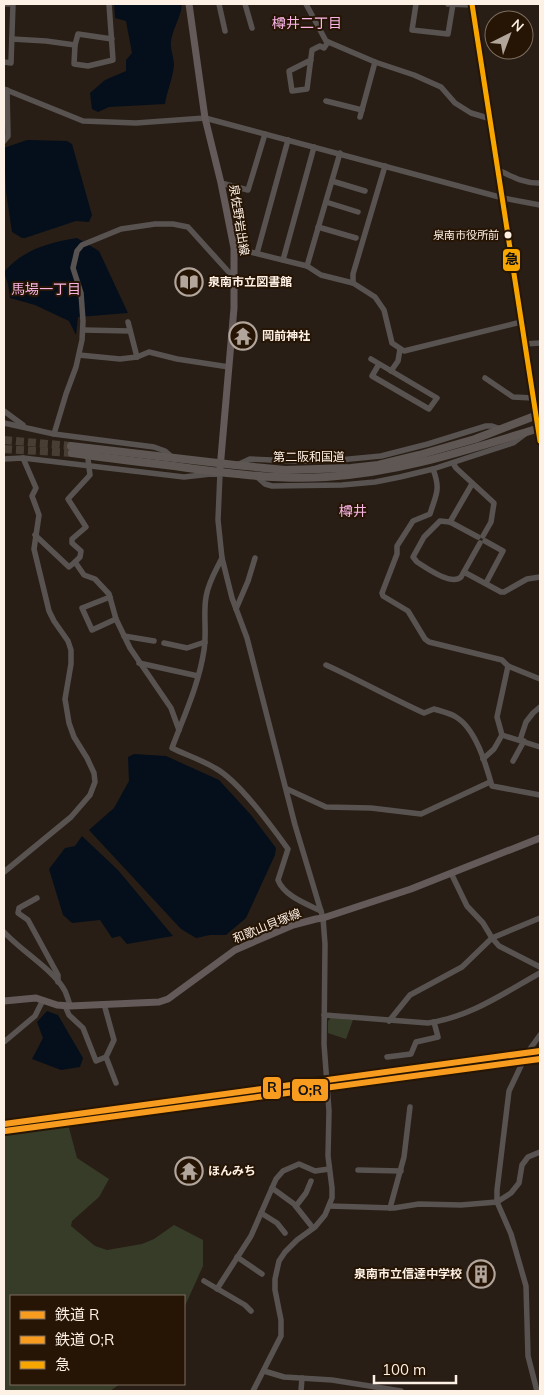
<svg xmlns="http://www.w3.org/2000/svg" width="544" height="1395" font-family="Mulish,'Noto Sans JP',sans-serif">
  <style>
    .green { fill: #373c28 }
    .water { fill: #040f1b }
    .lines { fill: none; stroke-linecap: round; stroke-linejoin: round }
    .highway-tunnel { stroke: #483e34; stroke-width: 8; stroke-dasharray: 8 4; stroke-linecap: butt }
    .minor { stroke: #585351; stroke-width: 5.5 }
    .major { stroke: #635a59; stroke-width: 7 }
    .highway { stroke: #5f5754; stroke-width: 8 }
    .bus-1-casing { stroke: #261504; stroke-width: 9 }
    .bus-1 { stroke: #f7a600; stroke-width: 5 }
    .rail-1-casing { stroke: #261504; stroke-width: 10 }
    .rail-2-casing { stroke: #261504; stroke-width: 10 }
    .rail-1 { stroke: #f79c1f; stroke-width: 6 }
    .rail-2 { stroke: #f79c1f; stroke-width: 6 }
    .bus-dot { fill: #fdf0e5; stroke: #261504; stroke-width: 2 }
    .labels { text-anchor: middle; stroke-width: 4; stroke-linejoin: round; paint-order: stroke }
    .bus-label { font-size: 11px; fill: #fdf0e5; stroke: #261504; text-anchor: end }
    .street-label { font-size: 12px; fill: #fdf0e5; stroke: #261504 }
    .poi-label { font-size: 12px; font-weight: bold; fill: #fdf0e5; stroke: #261504; text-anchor: start }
    .neighbourhood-label { font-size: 14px; fill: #f8b4e5; stroke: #261504 }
    .line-badge { stroke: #261504; stroke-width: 2 }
    .pale-badge-label { font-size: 14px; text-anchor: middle; font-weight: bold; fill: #111 }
  </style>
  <rect width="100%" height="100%" fill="#281e15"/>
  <g class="green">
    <path d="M331 1018 353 1020 346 1039 328 1033V1021Z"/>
    <path d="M68 1124 77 1158 109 1179 99 1197 72 1221 71 1226 95 1246 107 1250 142 1244 154 1239 174 1225 203 1240V1266L184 1308V1296H11V1384H120L110 1391H4V1133Z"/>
  </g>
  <g class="water">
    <path d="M114 4H182C181 17 173 28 171 41 170 49 174 57 174 65 173 78 167 91 165 104L109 107 98 112 92 109 90 93 105 80 126 71V60L132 53 126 21 115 18Z"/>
    <path d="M27 140 67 141 72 144 92 215 89 222 76 221 25 238H22L12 232 6 192 4 148Z"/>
    <path d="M77 238 99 251 128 313 78 317 76 335 69 321 35 305 10 298 8 284 4 272C24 249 48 243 77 238Z"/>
    <path d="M134 754 166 756 219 780 251 815 276 848 275 855 246 918 226 935H210L196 938 181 929 89 830 114 808 129 781 128 757Z"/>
    <path d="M82 836 118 870 173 936 127 944 120 936 112 938 100 920 72 923 63 915 49 869 65 848 75 846Z"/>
    <path d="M47 1011 58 1015 83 1058 80 1067 61 1070 32 1059 43 1038 37 1022Z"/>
  </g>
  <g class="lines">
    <g class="highway-tunnel">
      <path d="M4 440 71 446"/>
      <path d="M4 449 72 453"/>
    </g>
    <g class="minor">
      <path d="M4 4H10"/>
      <path d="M109 4 113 60 88 66 74 64 75 45 78 34 112 39"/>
      <path d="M219 4 225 31"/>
      <path d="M245 4 252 28"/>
      <path d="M306 4 326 41 375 62 414 75 441 87 455 103 471 113 491 119"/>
      <path d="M416 4 412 30 448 34 453 4"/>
      <path d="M448 4 472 5"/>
      <path d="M472 4 491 119 535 416 540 441"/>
      <path d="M12 39 46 41 75 45"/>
      <path d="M311 60 289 71 292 91 307 89 312 50 320 46 324 48 328 42"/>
      <path d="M4 62 11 63 13 4"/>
      <path d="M4 89 83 121 136 123 205 118 503 198 540 205"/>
      <path d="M326 101 362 110"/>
      <path d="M360 117 375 62"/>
      <path d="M4 141 8 136 7 90"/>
      <path d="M498 170C511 176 525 184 540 183"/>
      <path d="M332 181 365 191"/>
      <path d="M221 183 248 190 265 134"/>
      <path d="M326 202 358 212"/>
      <path d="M318 227 356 238"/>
      <path d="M234 248 307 266 321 275 353 283 375 297 384 310 392 343 404 351 521 322"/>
      <path d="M257 253 288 140"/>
      <path d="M283 260 314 147"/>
      <path d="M307 266 340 153"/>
      <path d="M353 283V274L385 166"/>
      <path d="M128 322 137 357"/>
      <path d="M83 330 130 331"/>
      <path d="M525 344 540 343"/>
      <path d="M79 355 120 359 137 357 149 352 177 359 229 367"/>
      <path d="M371 359 437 398 429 409 372 376 379 364"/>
      <path d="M391 371 398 361 400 349"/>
      <path d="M485 378 513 397 533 398"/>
      <path d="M4 411 23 425"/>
      <path d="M4 423 54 434 154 447 165 451 172 457"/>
      <path d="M54 434 66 394 76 367 82 340 83 321 81 293 73 268 77 251 82 245 121 229 155 224H173L188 227 235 279"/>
      <path d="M4 459 23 458 184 477 220 473 218 520 222 558 232 598 247 638 295 825 323 918 325 944 324 1044 329 1111 328 1156 332 1188V1198L325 1215 315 1227 297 1240 285 1252 279 1261 275 1279V1290L281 1320V1336L253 1391"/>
      <path d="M453 463 456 468 494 503 491 522 483 536"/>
      <path d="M237 465 250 459 296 461 339 460 381 456 428 444 486 426H492L501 429"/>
      <path d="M433 469C441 490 436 494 430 514L413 521 397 546V554L382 593 383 596 408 611 425 639 429 642 502 660 508 666 497 717 502 735 494 749 483 759"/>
      <path d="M256 476 265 484 272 486 342 485 375 482 400 477 433 469 513 443 525 434"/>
      <path d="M450 522 472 484"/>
      <path d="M35 535 69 567 75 562 84 575 95 579 109 594 116 619 130 648 171 708 179 730"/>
      <path d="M478 537 450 522 440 521 424 537 413 557 417 562C427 568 451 586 461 577L480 543"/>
      <path d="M485 541 503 551 486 583"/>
      <path d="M222 558C216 570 208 583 206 597 203 614 207 632 204 650 199 684 184 716 172 748 186 755 202 760 215 768 239 781 272 827 288 849L278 880C284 896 307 904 321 911"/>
      <path d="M75 562 80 557 81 551 72 543V539L86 527 68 499 90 475 88 459"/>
      <path d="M464 572 501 592H504L527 579 540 577"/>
      <path d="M110 597 82 608 92 630 116 619"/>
      <path d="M236 609 248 581 255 558"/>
      <path d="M124 636 154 641"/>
      <path d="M164 643 187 648 205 642"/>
      <path d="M139 663 198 676"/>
      <path d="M326 665C359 680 391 698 424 713L434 709C441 711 450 713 456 717 476 729 486 765 492 786L540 795"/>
      <path d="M508 666 540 679"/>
      <path d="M502 735 540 747"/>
      <path d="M520 740 526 722 533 713 540 707"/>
      <path d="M513 761 524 741"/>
      <path d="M287 789 326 807 371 808 421 814 490 782"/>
      <path d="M4 872 71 817 90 795 95 782 94 773 87 758 74 737 69 723 65 699 71 664V650L68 641 54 621 49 611 34 549 39 515 32 496 36 488 23 458"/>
      <path d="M451 873 467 906 483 923 492 938 499 946 540 967"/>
      <path d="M37 898 19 908 18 913 28 920 58 975V982"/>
      <path d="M4 932C21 951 54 970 65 991 67 996 69 1001 70 1006"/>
      <path d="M65 1006 69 1015 83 1028 96 1061 106 1057 114 1040 104 1004"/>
      <path d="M324 1015 428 1023C470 1017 504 993 540 973"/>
      <path d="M389 1021 410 995 462 967 492 938 540 918"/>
      <path d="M4 1042 35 1016 43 1000"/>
      <path d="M106 1057 116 1083"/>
      <path d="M387 1057 411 1054 416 1042 438 1037 434 1022"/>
      <path d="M358 1170 401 1171"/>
      <path d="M272 1188 294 1204 313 1228"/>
      <path d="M296 1206 306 1193 311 1181"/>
      <path d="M329 1206 394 1208 419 1204 461 1205 497 1202 511 1193 519 1183 522 1165 528 1157 540 1152"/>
      <path d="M390 1208 404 1157 410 1107"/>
      <path d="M261 1213 277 1223 285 1233"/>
      <path d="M237 1257 262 1274"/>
      <path d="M204 1281 245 1305 251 1311"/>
      <path d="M217 1289 251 1236 276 1179 283 1171 299 1164 315 1171 329 1169"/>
      <path d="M264 1371 284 1377 332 1380 401 1391"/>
      <path d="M301 1391 302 1378"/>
      <path d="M537 1391 528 1356 526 1286 511 1234 497 1202V1190L509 1091 527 1053 540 1035"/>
    </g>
    <g class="major">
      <path d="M189 4 205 118 221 183 234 248V308L220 469"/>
      <path d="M4 1001 36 998 57 1005 70 1006 159 1002 168 999 235 950 293 925 316 919 323 918 411 889 540 838"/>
    </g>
    <g class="highway">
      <path d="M71 446 235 465 285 470 351 468 378 465 419 455 475 439 540 414"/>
      <path d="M72 453C106 458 140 462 174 466 224 473 275 480 326 477 399 473 470 449 540 428"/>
    </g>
    <g class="bus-1-casing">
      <path id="bus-1" d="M472 4 540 441"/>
    </g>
    <use href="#bus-1" class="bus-1"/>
    <g class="rail-1-casing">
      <path id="rail-1" d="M4 1124 540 1051"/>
    </g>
    <g class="rail-2-casing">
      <path id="rail-2" d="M5 1131 540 1059"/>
    </g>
    <use href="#rail-1" class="rail-1"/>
    <use href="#rail-2" class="rail-2"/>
  </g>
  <defs>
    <g id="library-ring" transform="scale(1.4375)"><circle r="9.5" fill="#261504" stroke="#b2a69c" stroke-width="1.5"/><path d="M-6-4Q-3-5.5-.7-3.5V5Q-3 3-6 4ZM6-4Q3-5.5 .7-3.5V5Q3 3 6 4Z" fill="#b2a69c"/></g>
    <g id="temple-ring" transform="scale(1.4375)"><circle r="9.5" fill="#261504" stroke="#b2a69c" stroke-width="1.5"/><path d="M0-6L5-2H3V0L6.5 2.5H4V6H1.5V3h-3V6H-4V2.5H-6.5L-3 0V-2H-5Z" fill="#b2a69c"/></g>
    <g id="building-ring" transform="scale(1.4375)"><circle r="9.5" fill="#261504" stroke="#b2a69c" stroke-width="1.5"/><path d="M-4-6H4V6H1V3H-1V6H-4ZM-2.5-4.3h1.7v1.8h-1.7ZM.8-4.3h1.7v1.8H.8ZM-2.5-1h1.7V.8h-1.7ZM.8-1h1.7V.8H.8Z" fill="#b2a69c"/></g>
  </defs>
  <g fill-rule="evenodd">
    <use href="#library-ring" x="189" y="282"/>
    <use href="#temple-ring" x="243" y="336"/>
    <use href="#temple-ring" x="189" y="1171"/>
    <use href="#building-ring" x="481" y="1274"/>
  </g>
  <circle class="bus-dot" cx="508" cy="235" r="4.5"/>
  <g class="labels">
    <g class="bus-label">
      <text x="499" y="239">泉南市役所前</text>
    </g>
    <g class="street-label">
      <text transform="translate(239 220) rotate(81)" y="4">泉佐野岩出線</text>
      <text x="309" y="461">第二阪和国道</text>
      <text transform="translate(267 926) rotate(-22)" y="4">和歌山貝塚線</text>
    </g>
    <g class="poi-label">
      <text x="208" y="286">泉南市立図書館</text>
      <text x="262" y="340">岡前神社</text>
      <text x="208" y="1175">ほんみち</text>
      <text x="462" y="1278" text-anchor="end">泉南市立信達中学校</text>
    </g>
    <g class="neighbourhood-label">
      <text x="307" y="28">樽井二丁目</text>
      <text x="46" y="294">馬場一丁目</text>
      <text x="353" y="516">樽井</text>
    </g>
  </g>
  <g class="line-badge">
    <rect x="502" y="248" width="19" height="24" rx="5" fill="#f7a600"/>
    <rect x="262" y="1076" width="20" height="24" rx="5" fill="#f79c1f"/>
    <rect x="291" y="1078" width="38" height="24" rx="5" fill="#f79c1f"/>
  </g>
  <g class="pale-badge-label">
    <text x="512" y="264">急</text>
    <text x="272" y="1092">R</text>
    <text x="310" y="1095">O;R</text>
  </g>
  <rect width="544" height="1395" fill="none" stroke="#fdf0e5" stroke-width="10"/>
  <rect x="10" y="1295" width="175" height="90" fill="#261504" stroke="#7c6d5e"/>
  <rect x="20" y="1311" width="25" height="8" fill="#f79c1f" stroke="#7c6d5e"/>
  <text x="55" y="1320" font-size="15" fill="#fdf0e5">鉄道 R</text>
  <rect x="20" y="1336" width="25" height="8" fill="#f79c1f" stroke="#7c6d5e"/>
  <text x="55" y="1345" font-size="15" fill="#fdf0e5">鉄道 O;R</text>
  <rect x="20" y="1361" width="25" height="8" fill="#f7a600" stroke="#7c6d5e"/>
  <text x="55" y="1370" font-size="15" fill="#fdf0e5">急</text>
  <g transform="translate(509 35) rotate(42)"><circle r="24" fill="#261504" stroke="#7c6d5e"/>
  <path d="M0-4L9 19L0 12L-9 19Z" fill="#b2a69c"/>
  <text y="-8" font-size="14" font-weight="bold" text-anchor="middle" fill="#fdf0e5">N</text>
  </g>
  <path d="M374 1375v8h82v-8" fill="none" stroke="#fdf0e5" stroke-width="2.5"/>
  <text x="382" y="1375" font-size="15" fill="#fdf0e5" stroke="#261504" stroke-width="4" paint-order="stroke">100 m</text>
</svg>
